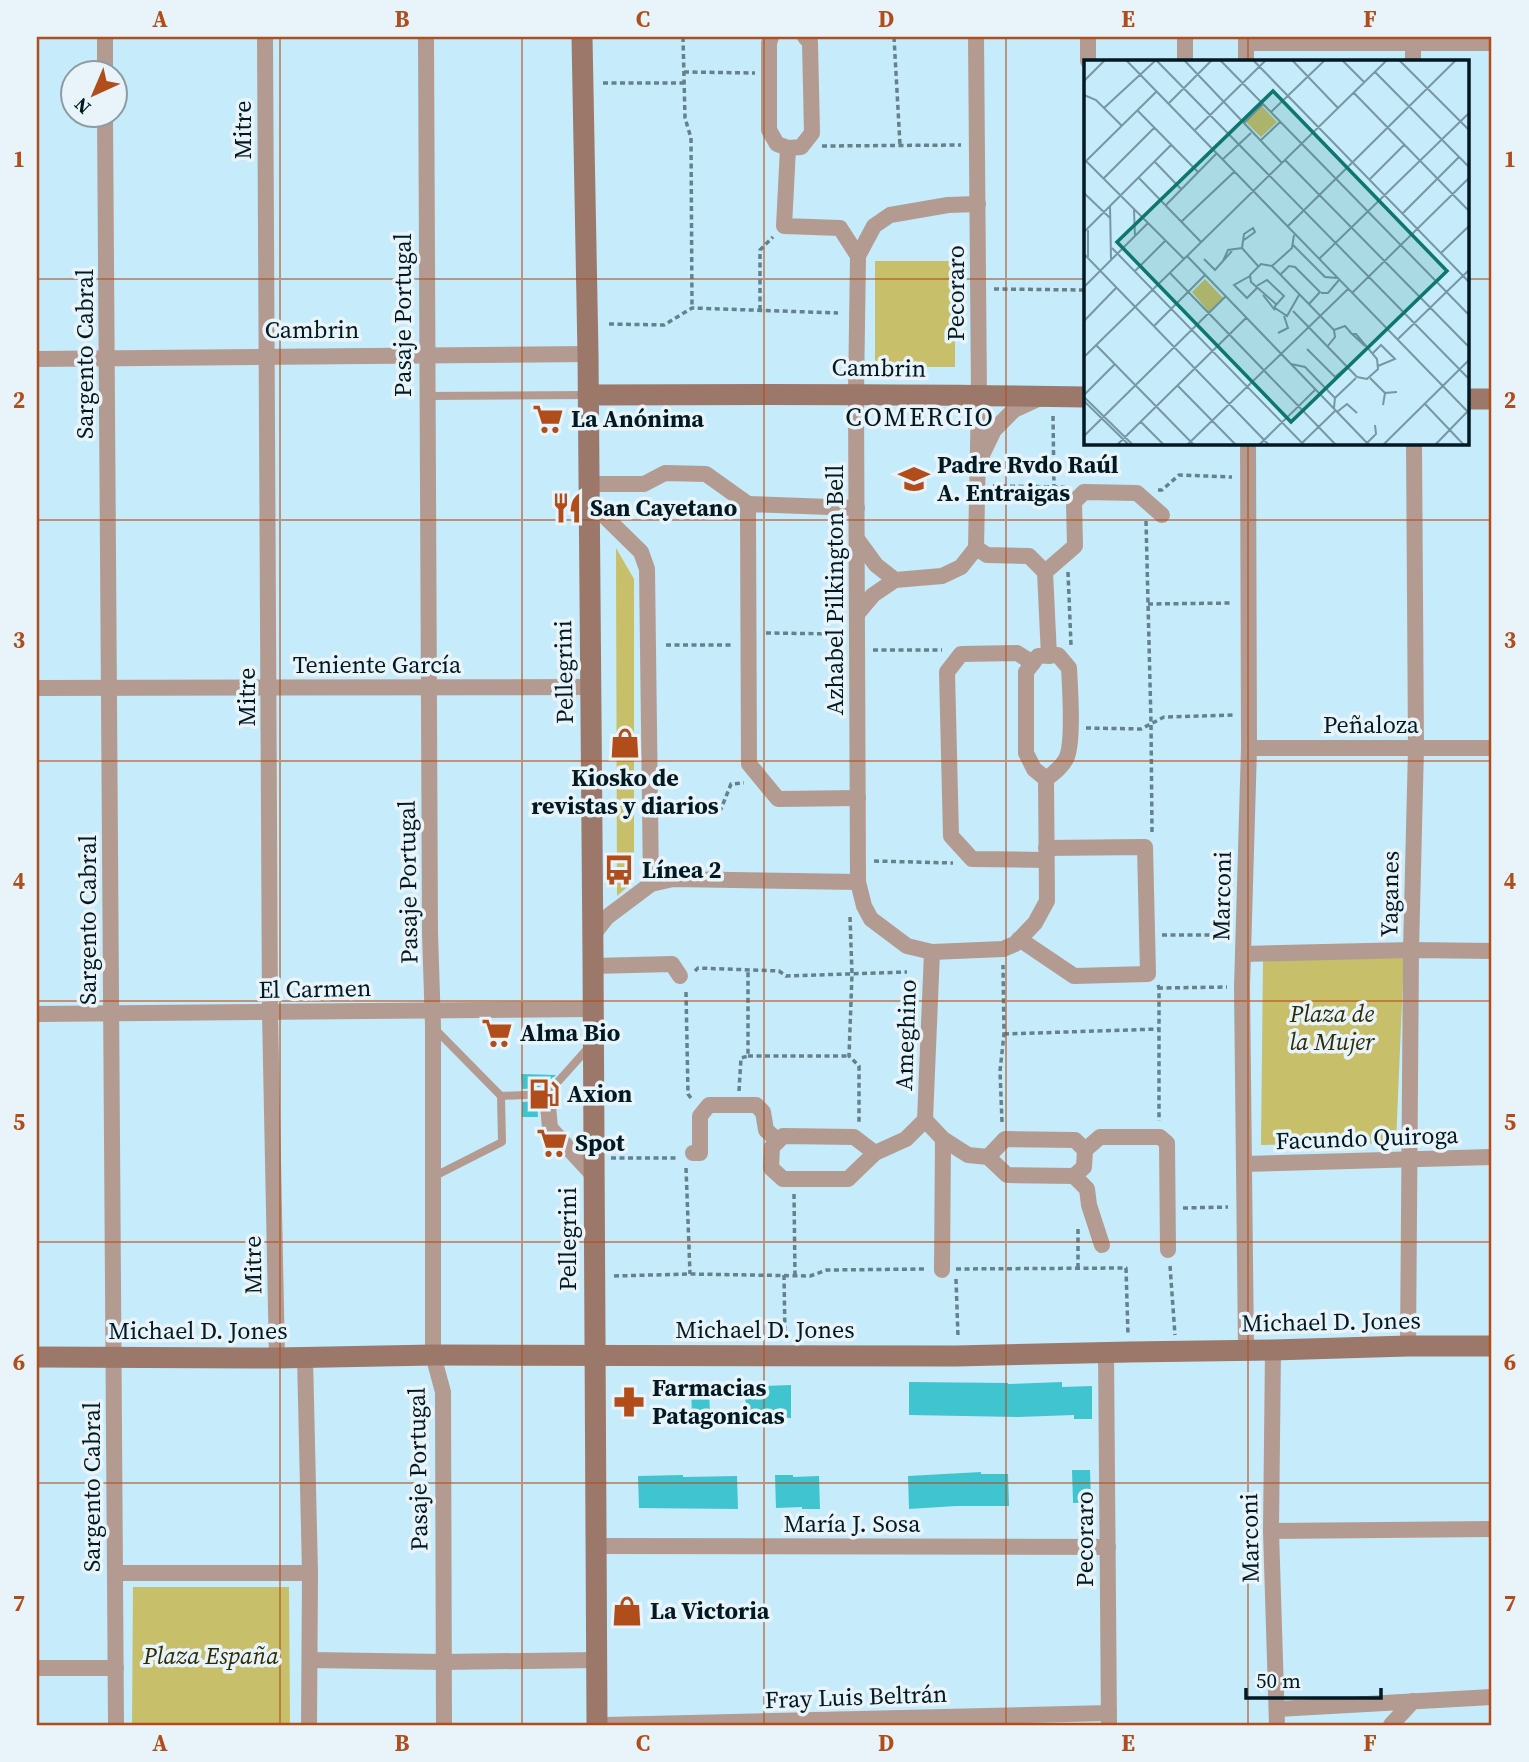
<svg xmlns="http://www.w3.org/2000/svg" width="1529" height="1762" font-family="'Source Serif 4',serif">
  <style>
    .green { fill: #c7bf6a }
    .building { fill: #40c4cf }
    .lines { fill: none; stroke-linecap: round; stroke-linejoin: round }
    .path { stroke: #64828e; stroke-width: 3.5; stroke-dasharray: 5 3.5; stroke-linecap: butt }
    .lane { stroke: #b49b91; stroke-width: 8 }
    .street { stroke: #b49b91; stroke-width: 16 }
    .secondary { stroke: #9b7869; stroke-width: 21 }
    .grid { fill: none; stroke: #b14d1a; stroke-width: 2; stroke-opacity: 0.55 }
    .labels { text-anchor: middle; stroke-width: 7; stroke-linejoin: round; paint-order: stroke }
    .street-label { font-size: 24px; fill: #011922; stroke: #e8f4f9 }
    .poi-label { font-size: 24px; font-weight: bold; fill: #011922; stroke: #e8f4f9; text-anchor: start }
    .park-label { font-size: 24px; font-style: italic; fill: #2f2b03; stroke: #e8f4f9 }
    .neighbourhood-label { font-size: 26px; letter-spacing: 2px; fill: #011922; stroke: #e8f4f9 }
    .inset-road { fill: none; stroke: #7797a4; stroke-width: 2 }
    .view { fill: #0f766e; fill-opacity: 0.15; stroke: #0f766e; stroke-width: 3.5 }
    .inset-edge { fill: none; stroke: #011922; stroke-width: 3.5 }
    .neatline { fill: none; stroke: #b14d1a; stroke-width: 2.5 }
    .grid-label { font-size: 23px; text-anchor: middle; font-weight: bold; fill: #b14d1a }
  </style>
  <rect width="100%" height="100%" fill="#c6ebfa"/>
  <g class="green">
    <rect x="875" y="261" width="80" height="106"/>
    <path d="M616 548 634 579V881L617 896Z"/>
    <path d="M1404 956 1396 1143 1261 1145 1263 960Z"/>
    <path d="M133 1587H289L290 1725H132Z"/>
  </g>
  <g class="building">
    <path d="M521 1074 556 1075 547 1084 542 1085 539 1088 522 1089Z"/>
    <path d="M537 1101 538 1117H522V1102Z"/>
    <path d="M909 1382 1008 1383V1384L1062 1382V1387L1092 1386V1419H1074V1415L1018 1417 909 1415Z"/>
    <path d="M709 1384 710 1417H692L691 1385Z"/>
    <path d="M763 1384V1386L791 1385V1418L746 1417 745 1385Z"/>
    <path d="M1072 1470H1090L1091 1502 1073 1503Z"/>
    <path d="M981 1472V1474H1008L1009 1506H956L909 1509 908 1476Z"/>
    <path d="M683 1475V1477L737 1476 738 1509 639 1508 638 1476Z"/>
    <path d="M775 1475H793V1477L819 1476 820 1509H802V1507L776 1508Z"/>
  </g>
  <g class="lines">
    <g class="path">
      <path d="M683 37 685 118 691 138 692 308"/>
      <path d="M894 37 900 145"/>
      <path d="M684 72 755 73"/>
      <path d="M603 83H684"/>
      <path d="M822 146 961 145"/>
      <path d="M994 289 1086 290"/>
      <path d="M760 310V250L773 237"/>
      <path d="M609 324 664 325 692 308 838 313"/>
      <path d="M1053 416 1054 487"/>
      <path d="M993 486 1066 487"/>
      <path d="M1158 490H1162L1179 475 1232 477"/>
      <path d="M1146 521 1151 723 1152 832"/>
      <path d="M1068 572 1071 645"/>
      <path d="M1148 604 1233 603"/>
      <path d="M766 633 842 634"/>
      <path d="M666 645H734"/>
      <path d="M873 650H942"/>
      <path d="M1086 728 1141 729 1164 717 1233 715"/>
      <path d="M667 813 721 809 731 784 744 783"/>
      <path d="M874 861 953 863"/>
      <path d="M850 917 852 974 849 1056 859 1066V1124"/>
      <path d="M1162 935H1228"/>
      <path d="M695 971 698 968 779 971 786 976 907 972"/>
      <path d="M1158 985 1159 988V1121"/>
      <path d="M1158 988 1227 987"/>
      <path d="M686 992 688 1094 693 1101"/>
      <path d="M1004 1034 1159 1029"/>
      <path d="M748 1056H849"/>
      <path d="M739 1091 741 1058 748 1056V970"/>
      <path d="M1002 1122 1000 1071 1004 1034 1003 965"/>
      <path d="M611 1158H677"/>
      <path d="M686 1168 690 1274"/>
      <path d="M794 1194 795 1275"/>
      <path d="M1183 1208 1228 1207"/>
      <path d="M1078 1229V1268"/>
      <path d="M1170 1266 1175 1335"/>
      <path d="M956 1269 1126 1268 1128 1335"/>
      <path d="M784 1275 785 1336"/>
      <path d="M614 1276 690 1274 810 1276 827 1270 927 1269"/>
      <path d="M956 1279 958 1337"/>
    </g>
    <g class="lane">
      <path d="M426 396 588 395"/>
      <path d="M434 1028 501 1096 547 1094 589 1047"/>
      <path d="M433 1177 502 1142 501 1096"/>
    </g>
    <g class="street">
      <path d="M105 37V74"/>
      <path d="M265 37 270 1013 277 1358"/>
      <path d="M426 37 430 933 433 1026V1355L443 1392 444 1725"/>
      <path d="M771 37 769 43V130L777 144 788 148 801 147 812 133 810 42 805 37"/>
      <path d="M1088 37V61"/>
      <path d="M1185 37V61"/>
      <path d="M1246 37V61"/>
      <path d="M1413 37V61"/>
      <path d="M1246 43H1492"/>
      <path d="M105 116 116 1725"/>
      <path d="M788 148 784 226 840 228 858 256"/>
      <path d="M978 204 948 205 890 215 874 226 858 256 856 394 858 882 864 906 871 919 907 946 932 952 1003 949 1015 944 1035 923 1047 901 1046 779 1034 769 1026 753V672L1038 656 1058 655 1069 668C1070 687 1074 744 1066 759 1061 768 1054 773 1046 779"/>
      <path d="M37 359C220 357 404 357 588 354"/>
      <path d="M980 459 994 430 1014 410 1040 398"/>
      <path d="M588 484H644L665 473 706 474 748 504"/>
      <path d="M589 501 641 552 647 569 651 884"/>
      <path d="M857 508 748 504V518L749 764 778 799 858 798"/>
      <path d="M857 539 876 565 895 580"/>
      <path d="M976 548 979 397 976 37"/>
      <path d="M976 548 987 555 1029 556 1045 572 1049 656"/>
      <path d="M1045 572 1075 546 1074 502 1084 492 1137 493 1162 515"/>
      <path d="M857 614 873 595 895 580 942 576 961 567 976 548"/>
      <path d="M1033 663 1017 653 961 654 947 672 951 836 972 859 1046 860"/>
      <path d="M37 688 591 687"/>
      <path d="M1249 748H1492"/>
      <path d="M592 936 607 917 651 884 673 879 858 882"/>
      <path d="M1019 939 1074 976 1148 974 1145 847 1046 848"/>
      <path d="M1244 954 1411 950 1492 951"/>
      <path d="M593 966 672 964 680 976"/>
      <path d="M37 1014 593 1009"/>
      <path d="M547 1094 550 1128 594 1176"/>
      <path d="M925 1120 932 952"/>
      <path d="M1085 1150 1100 1137H1160L1167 1143 1168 1250"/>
      <path d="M693 1153H700V1116L709 1105H756L763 1112 766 1130 778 1141"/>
      <path d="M875 1153 854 1137 783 1136 772 1147 771 1168 783 1179H848L875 1153 906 1139 925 1120 943 1139 968 1155 988 1157 1007 1175 1074 1176 1084 1167 1085 1150 1075 1140 1005 1139 988 1157"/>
      <path d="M1244 1164 1492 1157"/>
      <path d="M1074 1176 1087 1189 1089 1205 1102 1245"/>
      <path d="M942 1270 943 1139"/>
      <path d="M1408 1346 1411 950 1416 748 1414 443"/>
      <path d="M1246 1350 1242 987 1249 748 1248 443"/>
      <path d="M1273 1350 1271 1531 1277 1725"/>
      <path d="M1106 1352 1109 1725"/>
      <path d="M305 1357 310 1573 309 1725"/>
      <path d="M1271 1531 1492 1529"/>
      <path d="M595 1546 1108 1547"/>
      <path d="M115 1573H310"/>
      <path d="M310 1660 443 1662 596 1660"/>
      <path d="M37 1668H116"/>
      <path d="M1277 1709 1492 1697"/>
      <path d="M605 1725 1109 1713"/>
      <path d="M1391 1725 1413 1701"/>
    </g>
    <g class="secondary">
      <path d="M582 37 588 354 593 956 597 1725"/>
      <path d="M588 395C754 394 920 394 1086 397"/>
      <path d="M1468 399H1492"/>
      <path d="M37 1357 277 1358 433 1355 956 1356 1129 1352 1273 1350 1408 1346H1492"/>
    </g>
  </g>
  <path class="grid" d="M280 37V1725M522 37V1725M764 37V1725M1006 37V1725M1248 37V61M37 279H1086M1468 279H1492M1248 443V1725M37 520H1492M37 761H1492M37 1001H1492M37 1242H1492M37 1483H1492"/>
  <defs>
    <g id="supermarket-bare" transform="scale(2.415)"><path d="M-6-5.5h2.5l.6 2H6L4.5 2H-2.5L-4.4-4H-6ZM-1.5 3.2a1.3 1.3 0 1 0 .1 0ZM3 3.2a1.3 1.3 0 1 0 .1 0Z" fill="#b14d1a" stroke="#e8f4f9" stroke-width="2.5" paint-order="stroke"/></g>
    <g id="school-bare" transform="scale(2.415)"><path d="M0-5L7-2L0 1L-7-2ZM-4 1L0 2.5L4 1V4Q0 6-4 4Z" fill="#b14d1a" stroke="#e8f4f9" stroke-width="2.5" paint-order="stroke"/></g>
    <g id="restaurant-bare" transform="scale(2.415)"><path d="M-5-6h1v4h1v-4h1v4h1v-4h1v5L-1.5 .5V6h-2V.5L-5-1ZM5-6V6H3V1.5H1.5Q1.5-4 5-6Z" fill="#b14d1a" stroke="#e8f4f9" stroke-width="2.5" paint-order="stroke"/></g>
    <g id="shop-bare" transform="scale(2.415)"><path d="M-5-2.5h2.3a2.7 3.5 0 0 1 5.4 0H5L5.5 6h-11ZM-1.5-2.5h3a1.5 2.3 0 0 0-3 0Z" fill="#b14d1a" stroke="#e8f4f9" stroke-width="2.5" paint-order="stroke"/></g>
    <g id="bus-bare" transform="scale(2.415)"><path d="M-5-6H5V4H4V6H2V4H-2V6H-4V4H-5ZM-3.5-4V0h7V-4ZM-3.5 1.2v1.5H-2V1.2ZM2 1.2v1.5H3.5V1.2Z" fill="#b14d1a" stroke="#e8f4f9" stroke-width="2.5" paint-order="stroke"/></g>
    <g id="fuel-bare" transform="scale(2.415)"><path d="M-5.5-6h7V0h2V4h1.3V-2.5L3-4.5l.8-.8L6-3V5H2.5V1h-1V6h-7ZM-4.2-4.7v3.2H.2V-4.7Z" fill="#b14d1a" stroke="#e8f4f9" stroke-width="2.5" paint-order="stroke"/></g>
    <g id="pharmacy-bare" transform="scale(2.415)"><path d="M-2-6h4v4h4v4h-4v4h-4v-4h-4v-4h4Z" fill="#b14d1a" stroke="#e8f4f9" stroke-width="2.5" paint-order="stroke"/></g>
  </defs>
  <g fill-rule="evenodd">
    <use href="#supermarket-bare" x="548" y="419"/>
    <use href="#school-bare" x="914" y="479"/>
    <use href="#restaurant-bare" x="567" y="508"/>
    <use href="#shop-bare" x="625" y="743"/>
    <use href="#bus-bare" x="619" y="870"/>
    <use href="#supermarket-bare" x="497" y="1033"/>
    <use href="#fuel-bare" x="544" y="1094"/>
    <use href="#supermarket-bare" x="552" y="1143"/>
    <use href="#pharmacy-bare" x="629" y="1402"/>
    <use href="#shop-bare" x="627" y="1611"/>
  </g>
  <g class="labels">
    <g class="street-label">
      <text transform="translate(243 130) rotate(-90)" y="8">Mitre</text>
      <text transform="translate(956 293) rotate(-90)" y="8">Pecoraro</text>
      <text transform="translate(403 315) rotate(-90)" y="8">Pasaje Portugal</text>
      <text x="312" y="338">Cambrin</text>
      <text transform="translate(85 354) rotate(-90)" y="8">Sargento Cabral</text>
      <text transform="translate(879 368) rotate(1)" y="8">Cambrin</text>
      <text transform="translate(835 590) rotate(-90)" y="8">Azhabel Pilkington Bell</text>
      <text x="377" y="673">Teniente García</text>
      <text transform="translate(564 672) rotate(-91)" y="8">Pellegrini</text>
      <text transform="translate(247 697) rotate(-90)" y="8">Mitre</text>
      <text x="1371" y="733">Peñaloza</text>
      <text transform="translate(408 882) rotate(-91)" y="8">Pasaje Portugal</text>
      <text transform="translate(1390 894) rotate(-89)" y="8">Yaganes</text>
      <text transform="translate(1222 896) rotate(-89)" y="8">Marconi</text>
      <text transform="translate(88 920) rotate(-90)" y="8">Sargento Cabral</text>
      <text transform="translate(315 989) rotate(-1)" y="8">El Carmen</text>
      <text transform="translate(906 1035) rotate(-88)" y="8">Ameghino</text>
      <text transform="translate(1367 1138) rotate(-2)" y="8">Facundo Quiroga</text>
      <text transform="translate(568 1239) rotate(-90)" y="8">Pellegrini</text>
      <text transform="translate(253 1265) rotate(-91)" y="8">Mitre</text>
      <text transform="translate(1331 1322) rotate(-1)" y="8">Michael D. Jones</text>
      <text x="765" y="1338">Michael D. Jones</text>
      <text x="198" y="1339">Michael D. Jones</text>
      <text transform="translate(418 1469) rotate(-91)" y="8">Pasaje Portugal</text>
      <text transform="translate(92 1487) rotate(-90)" y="8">Sargento Cabral</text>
      <text x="852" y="1532">María J. Sosa</text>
      <text transform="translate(1250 1538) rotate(-91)" y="8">Marconi</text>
      <text transform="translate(1085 1539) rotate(-90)" y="8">Pecoraro</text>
      <text transform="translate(856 1697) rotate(-2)" y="8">Fray Luis Beltrán</text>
    </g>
    <g class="poi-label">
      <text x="571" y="427">La Anónima</text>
      <text x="937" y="473">Padre Rvdo Raúl<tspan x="937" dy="28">A. Entraigas</tspan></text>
      <text x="590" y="516">San Cayetano</text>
      <text x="625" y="786" text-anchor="middle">Kiosko de<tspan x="625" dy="28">revistas y diarios</tspan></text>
      <text x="642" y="878">Línea 2</text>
      <text x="520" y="1041">Alma Bio</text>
      <text x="567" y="1102">Axion</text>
      <text x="575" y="1151">Spot</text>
      <text x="652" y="1396">Farmacias<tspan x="652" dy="28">Patagonicas</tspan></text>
      <text x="650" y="1619">La Victoria</text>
    </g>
    <g class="park-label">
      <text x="1332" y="1022">Plaza de<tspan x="1332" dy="28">la Mujer</tspan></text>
      <text x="211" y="1664">Plaza España</text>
    </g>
    <g class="neighbourhood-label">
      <text x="920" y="426">COMERCIO</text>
    </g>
  </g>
  <g transform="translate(1084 60)">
    <rect width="385" height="385" fill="#c6ebfa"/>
    <path d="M178 46 193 62 177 77 162 62ZM121 219 139 238 125 252 108 232Z" fill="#c7bf6a"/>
    <path class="inset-road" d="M42 0 385 353M72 0 385 319M100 0 198 103M136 0 385 255M169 0 385 222M208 0 254 48M258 0 280 22M315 0 385 70M291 12 385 107M0 21 21 0M270 33 385 151M0 35 12 40 38 66M84 44 128 0M20 48 72 0M53 50 114 112M187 52 241 0M160 63 179 44M110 71 182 0M176 81 196 62M138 100 167 73M201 100 385 287M2 101 100 199M70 101 97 129M0 103 72 32M54 117 117 182M20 118 70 68M285 120 320 85M0 133 26 158M26 145 27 199M81 146 132 94M50 150 51 177M318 154 375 97M97 162 150 112M203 167 372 0M0 172 87 85M209 185 241 217 253 218M28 188 220 385M158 188 174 206M148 191 139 201 144 190 158 188 160 174 169 168 171 172 160 180M357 193 385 166M0 194 185 385M103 196 285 385M4 197V170M120 199 131 210 139 201M235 199 385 53M188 206 250 270 251 277 243 287M188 206 208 188 210 175M51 211 82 180M86 213 252 385M197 214 205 206 211 207 236 232 225 244M166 216 150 225 163 238 173 228M0 227 64 163M171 227 183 220 200 236 192 245M237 233H244L255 220M268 233 385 118M179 235 190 249 192 244 167 222 166 215 177 204 188 206M191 248 203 256 215 235M209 251 273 317M0 261 32 228M70 266 121 215M250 270 261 266 268 274M194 273 204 268 200 256M314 279 385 210M12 285 110 385M223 289 251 317 263 307M288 294 297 285 311 299 294 306M0 297 303 0M207 304 221 307 251 338M273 317 283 319 294 309 293 299 272 274H268L281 286M286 318 301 333M93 325 152 385M0 335 31 304M0 337 49 385M0 341 45 385M341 344 380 385M299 345 301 333 313 332M250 348 251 338 272 318M253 352 263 344 273 353M56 361 80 385M0 376 142 236M218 383 252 350M283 383 292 374 291 365M33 385 162 258M103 385 264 229M175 385 231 330M299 385 385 300M351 385 384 351"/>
    <path class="view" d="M189 31 363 211 207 362 33 182Z"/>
    <rect width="385" height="385" class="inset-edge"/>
  </g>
  <rect width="1529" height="1762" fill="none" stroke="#e8f4f9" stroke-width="77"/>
  <g transform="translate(94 94) rotate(224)"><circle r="33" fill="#e8f4f9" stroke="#8c9ca3" stroke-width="2"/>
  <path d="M0-5L12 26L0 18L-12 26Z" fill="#b14d1a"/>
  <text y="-10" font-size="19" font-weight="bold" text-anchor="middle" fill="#011922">N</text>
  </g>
  <path d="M1246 1688v10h135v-10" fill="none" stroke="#011922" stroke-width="3.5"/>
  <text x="1256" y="1688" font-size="21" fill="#011922" stroke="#e8f4f9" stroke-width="5" paint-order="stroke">50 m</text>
  <rect x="38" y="38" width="1452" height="1686" class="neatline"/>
  <g class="grid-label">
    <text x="160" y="27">A</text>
    <text x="402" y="27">B</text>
    <text x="643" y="27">C</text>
    <text x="886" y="27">D</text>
    <text x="1128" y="27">E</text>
    <text x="1370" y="27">F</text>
    <text x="19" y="167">1</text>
    <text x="1510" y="167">1</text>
    <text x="19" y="408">2</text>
    <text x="1510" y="408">2</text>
    <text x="19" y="648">3</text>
    <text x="1510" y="648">3</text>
    <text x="19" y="889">4</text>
    <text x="1510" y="889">4</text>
    <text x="19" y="1130">5</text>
    <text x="1510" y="1130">5</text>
    <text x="19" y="1370">6</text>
    <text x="1510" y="1370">6</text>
    <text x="19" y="1611">7</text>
    <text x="1510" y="1611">7</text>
    <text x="160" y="1751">A</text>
    <text x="402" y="1751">B</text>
    <text x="643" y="1751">C</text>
    <text x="886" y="1751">D</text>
    <text x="1128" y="1751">E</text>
    <text x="1370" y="1751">F</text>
  </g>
</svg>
